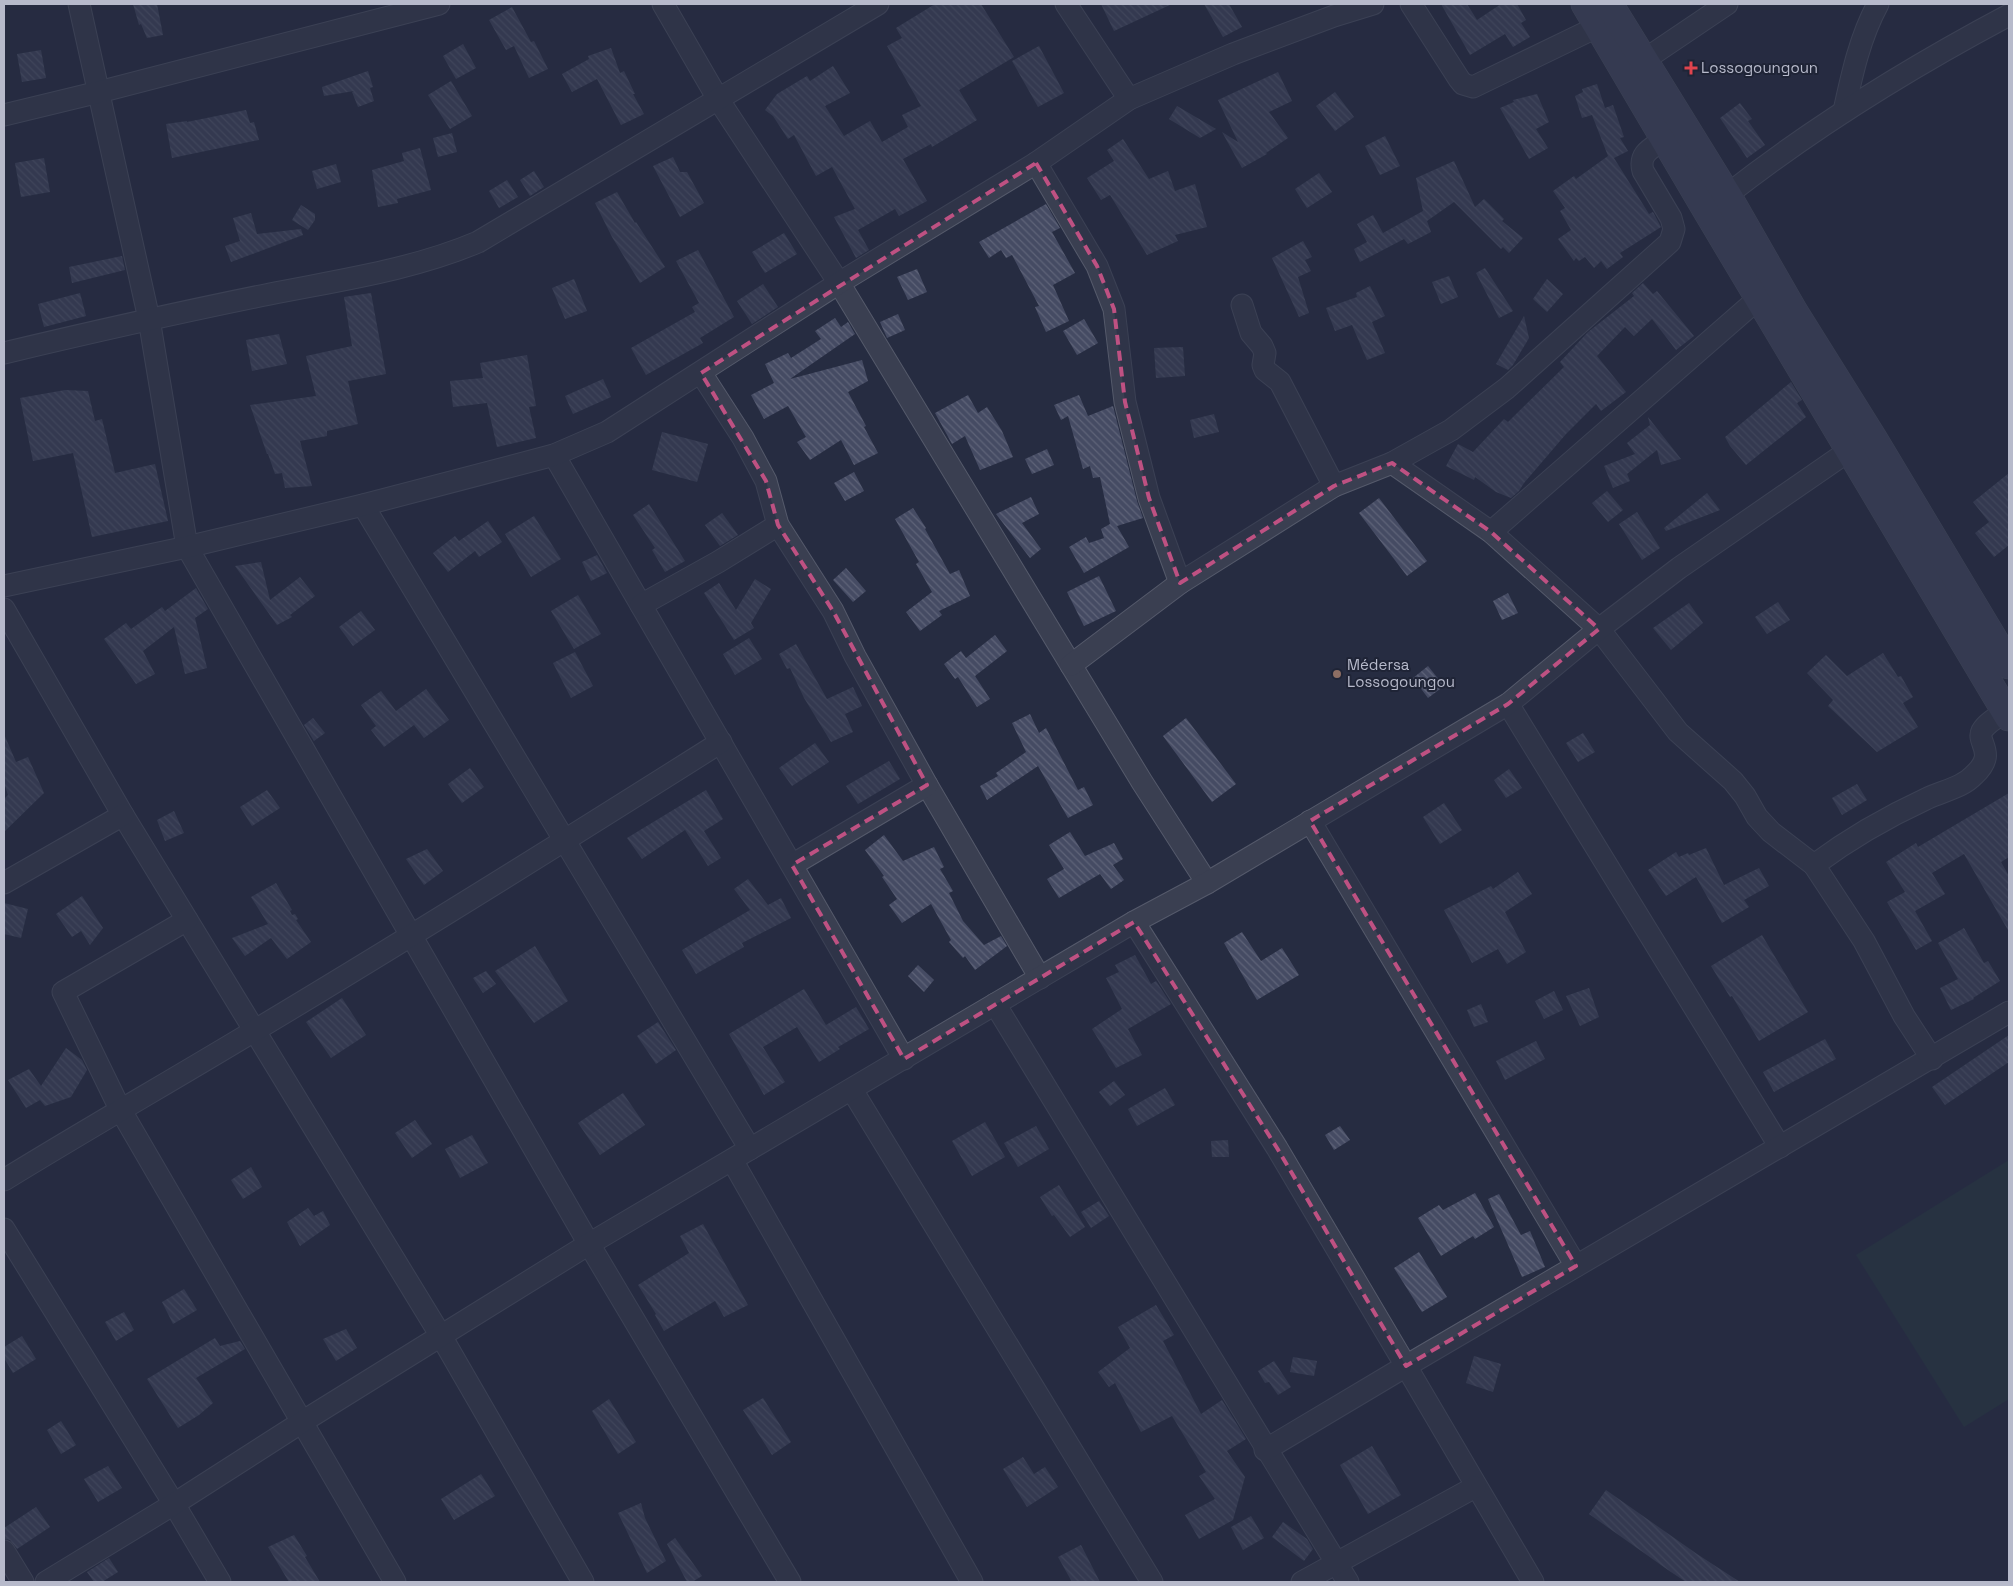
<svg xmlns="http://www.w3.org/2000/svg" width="2013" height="1586" font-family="'Space Grotesk',sans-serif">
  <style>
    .grass { fill: #283a42 }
    .building { fill: url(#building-back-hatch) }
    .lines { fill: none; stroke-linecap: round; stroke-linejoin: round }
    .street-casing { stroke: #555a6b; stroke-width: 23 }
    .secondary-casing { stroke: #555a6b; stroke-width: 29 }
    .street { stroke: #3a3f51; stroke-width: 21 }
    .secondary { stroke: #484d64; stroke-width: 28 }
    .marked { fill: none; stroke: #be5182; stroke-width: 4; stroke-dasharray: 10 6; stroke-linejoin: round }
    .health-dot { fill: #e0444e; stroke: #1f2436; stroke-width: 2 }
    .education-dot { fill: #8d6e63; stroke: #1f2436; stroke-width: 2 }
    .labels { text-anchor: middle; stroke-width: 4; stroke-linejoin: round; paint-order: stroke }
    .poi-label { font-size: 15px; fill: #b7bacb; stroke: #1f2436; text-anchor: start }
  </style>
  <defs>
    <pattern id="building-back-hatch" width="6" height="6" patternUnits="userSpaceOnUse" patternTransform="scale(1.25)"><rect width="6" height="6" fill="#454b63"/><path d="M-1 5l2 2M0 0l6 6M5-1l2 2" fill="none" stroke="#5e6378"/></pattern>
  </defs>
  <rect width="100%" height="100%" fill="#262c41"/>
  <path class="grass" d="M2009 1160V1399L1964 1427 1856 1255Z"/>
  <g class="building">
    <path d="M133 4H157L163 35 147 38 141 24 139 25Z"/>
    <path d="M935 4H981L1014 57 959 90 977 120 932 147 931 144 903 159 927 201 899 216 895 209 858 230 869 250 856 258 834 217 855 209 832 167 816 176 794 135 788 139 773 116 765 110 777 94 807 76 810 81 833 66 850 93 825 106 844 136 870 121 882 142 908 127 902 115 921 106 887 46 902 38 896 28Z"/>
    <path d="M1101 4H1172L1114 31Z"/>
    <path d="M1204 4H1229L1242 27 1223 37Z"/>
    <path d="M1441 4H1467L1477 20 1501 4H1517L1526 20 1521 23 1530 37 1513 47 1505 34 1470 55Z"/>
    <path d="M512 7 531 42 534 41 548 69 529 78 514 46 506 50 489 20Z"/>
    <path d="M463 44 476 68 456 79 443 56Z"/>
    <path d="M1039 46 1064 93 1038 107 1012 61Z"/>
    <path d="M611 48 620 73 624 71 635 94H633L644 114 621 125 597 79 572 92 562 74 589 59 588 56Z"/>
    <path d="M41 50 46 78 22 82 17 54Z"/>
    <path d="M368 71 373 87 370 88 374 101 358 107 352 92 354 91 324 96 322 87Z"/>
    <path d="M1278 72 1292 101 1269 112 1288 138 1266 153 1267 154 1242 168 1222 132 1238 142 1218 100Z"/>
    <path d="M451 81 472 116 450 129 428 95Z"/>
    <path d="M1597 84 1605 108 1613 105 1624 137 1620 138 1628 151 1614 158 1649 214 1653 212 1661 227 1620 253 1623 257 1607 269 1601 261 1594 268 1585 257 1579 261 1576 258 1574 261 1558 239 1571 230 1560 211 1565 208 1553 191 1574 176 1576 179 1608 156 1592 115 1582 118 1575 96 1583 92 1582 89Z"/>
    <path d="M1335 92 1354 117 1335 131 1316 106Z"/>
    <path d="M1537 94 1549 122 1536 129 1548 148 1529 159 1500 108 1514 102 1513 100Z"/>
    <path d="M1740 103 1752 119 1748 121 1765 145 1747 158 1720 118Z"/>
    <path d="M1177 106 1216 129 1200 138 1169 119Z"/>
    <path d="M246 110 250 123 254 122 259 140 172 158 166 124 187 121V122Z"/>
    <path d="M452 133 457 152 438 157 433 138Z"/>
    <path d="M1385 136 1400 166 1380 175 1365 146Z"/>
    <path d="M1123 139 1149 179 1168 171 1175 191 1195 184 1207 227 1175 235 1178 241 1147 255 1110 195 1101 200 1087 178 1114 161 1107 150Z"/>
    <path d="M420 148 431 190 397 199 398 203 378 207 372 170 404 161 402 153Z"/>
    <path d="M673 157 680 172H687L704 203 680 217 653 166Z"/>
    <path d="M44 158 50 192 21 197 15 163Z"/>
    <path d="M1454 161 1475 207 1484 199 1504 219 1502 221 1523 238 1509 253 1503 247 1501 249 1454 202 1427 221 1431 232 1408 244 1404 239 1360 262 1354 249 1367 242 1357 224 1373 215 1383 233 1423 211 1416 178Z"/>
    <path d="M336 164 341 182 317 189 312 171Z"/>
    <path d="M534 171 544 187 530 196 520 180Z"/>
    <path d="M1319 173 1332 192 1307 208 1295 189Z"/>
    <path d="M507 180 518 197 499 208 489 191Z"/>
    <path d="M617 192 635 223 636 222 665 267 640 283 612 237 595 203Z"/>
    <path d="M1046 204 1060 228 1052 232 1075 273 1053 285 1069 321 1046 332 1035 307 1039 306 1012 255 1006 258 1001 250 989 258 979 242Z"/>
    <path d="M301 205 315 214V220L308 230 292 220Z"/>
    <path d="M251 213 257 234 301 229 303 235 231 262 225 246 240 241 233 218Z"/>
    <path d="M784 233 797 254 765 273 752 252Z"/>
    <path d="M1303 241 1312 257 1305 260 1311 271 1298 277 1309 313 1299 317 1272 258Z"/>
    <path d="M698 250 734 317 700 338 703 343 646 375 631 348 695 312 692 307 699 303 676 261Z"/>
    <path d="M122 256 125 270 72 283 69 267Z"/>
    <path d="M1485 268 1513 311 1499 318 1476 273Z"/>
    <path d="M917 269 927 292 908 300 897 277Z"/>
    <path d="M1449 276 1458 297 1441 304 1432 282Z"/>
    <path d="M574 279 587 311 565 319 552 288Z"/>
    <path d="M1547 279 1563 294 1547 312 1533 299Z"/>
    <path d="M1643 283 1653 294 1657 291 1694 336 1676 350 1652 319 1634 336 1625 327 1597 356 1626 392 1601 411 1596 404 1566 434 1524 483 1519 491 1511 498 1496 492 1475 477 1474 480 1446 466 1458 444 1473 452 1504 419 1508 422 1564 367 1560 362 1588 332 1634 296 1632 293Z"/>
    <path d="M763 284 778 307 752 324 737 301Z"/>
    <path d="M1370 286 1385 316 1372 322 1385 353 1367 360 1352 325 1335 331 1326 308 1357 297 1356 293Z"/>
    <path d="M80 293 86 316 44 327 38 304Z"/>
    <path d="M371 293 386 374 348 381 358 424 327 431V436L300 441 312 486 285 488 282 473 275 474 268 454H267L250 405 316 396 306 356 352 346 344 297Z"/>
    <path d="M898 314 905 330 887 338 880 322Z"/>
    <path d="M1524 316 1529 338 1513 365 1508 370 1496 364Z"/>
    <path d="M835 318 841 327 848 322 855 334 790 379 862 360 868 381 848 392 866 426 864 427 878 453 854 465 841 440 810 460 797 442 806 437 788 406 764 419 751 395 774 383 765 364 788 353 791 358 821 339 815 331Z"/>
    <path d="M1084 319 1098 343 1077 355 1063 331Z"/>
    <path d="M279 334 287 364 252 371 246 340Z"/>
    <path d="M1183 347 1185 376 1156 378 1154 348Z"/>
    <path d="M527 355 536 406 529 407 536 438 497 447 487 403 453 407 450 381 483 378 480 363Z"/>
    <path d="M603 379 611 397 573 414 565 396Z"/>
    <path d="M1791 382 1802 400 1797 403 1806 417 1746 465 1730 446 1725 437Z"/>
    <path d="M65 390 88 391 95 421 102 419 115 473 155 464 168 521 92 537 73 453 33 461 20 398Z"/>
    <path d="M968 395 978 413 987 407 1002 431 1013 457 980 470 965 436 952 444 935 413Z"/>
    <path d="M1079 395 1088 416 1113 406 1137 501 1143 518 1117 526 1129 547 1084 573 1069 547 1086 537 1089 543 1104 538 1101 529 1110 524 1100 477 1093 478 1090 466 1083 469 1068 416 1061 420 1054 405Z"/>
    <path d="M1214 414 1219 432 1194 438 1190 420Z"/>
    <path d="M1648 417 1681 459 1661 465 1657 450 1627 474 1630 481 1613 488 1604 466 1635 454 1627 443 1650 425Z"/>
    <path d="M662 432 708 444 697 482 652 470Z"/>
    <path d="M1047 449 1054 465 1032 474 1025 459Z"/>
    <path d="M854 472 864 491 845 501 834 483Z"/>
    <path d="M2009 473V545L1994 557 1975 533 1989 522 1973 502Z"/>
    <path d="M1607 491 1623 510 1608 522 1592 503Z"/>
    <path d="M1707 493 1720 510 1666 531 1664 528Z"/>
    <path d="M1031 497 1039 514 1022 523 1041 549 1030 558 996 514Z"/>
    <path d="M1379 498 1427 561 1407 576 1359 513Z"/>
    <path d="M649 504 685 561 665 572 652 550 655 548 633 515Z"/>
    <path d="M913 508 926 528 925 529 950 574 959 570 970 596 939 611 942 615 920 631 906 612 932 592 916 564 919 562 895 519Z"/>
    <path d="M1637 512 1660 548 1642 560 1619 524Z"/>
    <path d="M722 513 738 535 720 546 705 525Z"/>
    <path d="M534 516 561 559 531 577 505 534Z"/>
    <path d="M488 521 502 542 479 557 475 551 448 572 433 553 455 536 459 541Z"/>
    <path d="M597 555 607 573 591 581 582 562Z"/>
    <path d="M261 562 270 600 300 577 315 596 290 615 292 617 277 625 235 566Z"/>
    <path d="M846 568 866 591 853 602 833 580Z"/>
    <path d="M1099 576 1116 611 1084 626 1067 592Z"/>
    <path d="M755 579 771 589 751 623 754 628 734 640 704 593 719 583 736 610Z"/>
    <path d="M196 588 208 609 195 618 207 668 185 674 174 627 143 651 155 674 136 684 104 639 126 623 131 629 162 607 165 611Z"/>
    <path d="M1508 593 1518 613 1502 620 1493 601Z"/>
    <path d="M578 595 601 634 574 649 551 611Z"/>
    <path d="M1778 602 1790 620 1767 634 1755 617Z"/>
    <path d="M1689 603 1703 623 1671 650 1653 628Z"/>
    <path d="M361 611 375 630 353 646 339 627Z"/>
    <path d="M995 635 1007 651 975 676 990 699 977 707 958 677 955 679 944 664 961 651 966 658Z"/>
    <path d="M749 638 762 659 735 675 723 654Z"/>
    <path d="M796 644 827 699 853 687 862 706 845 714 853 732 831 742 804 698 790 668 787 669 779 654Z"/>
    <path d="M575 652 593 686 571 698 553 663Z"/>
    <path d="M1883 653 1898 677 1901 676 1913 697 1903 703 1918 727 1877 752 1828 706 1833 700 1807 673 1826 655 1847 676Z"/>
    <path d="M1428 666 1444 686 1428 698 1413 678Z"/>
    <path d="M426 689 449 720 424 738 414 725 384 747 371 730 376 726 361 705 381 691 396 711Z"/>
    <path d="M1030 714 1039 733 1046 728 1078 790 1084 787 1093 805 1068 818 1038 766 987 800 980 786 998 776 996 773 1026 752 1012 723Z"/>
    <path d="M313 718 325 733 314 741 304 725Z"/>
    <path d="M1186 718 1236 784 1212 802 1163 736Z"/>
    <path d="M1583 733 1595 752 1578 762 1566 743Z"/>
    <path d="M4 734 16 762 28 757 44 793 4 832V799L8 795 4 783Z"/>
    <path d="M815 743 829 762 792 786 779 768Z"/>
    <path d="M889 761 900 779 858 804 846 786Z"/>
    <path d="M470 768 484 787 462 803 448 784Z"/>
    <path d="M1509 769 1522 788 1506 798 1494 780Z"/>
    <path d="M1857 784 1867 800 1842 815 1832 798Z"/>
    <path d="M267 790 280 808 252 826 240 807Z"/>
    <path d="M706 790 723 819 704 831 721 858 708 866 685 830 642 859 627 838Z"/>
    <path d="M2009 793V857L2001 862 2009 876V932L1964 854 1932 873 1945 894 1915 911 1932 941 1916 950 1887 902 1905 892 1886 862 1916 843 1918 847Z"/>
    <path d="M1444 803 1462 830 1440 844 1423 817Z"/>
    <path d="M174 811 184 833 165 841 157 820Z"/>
    <path d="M1070 832 1085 856 1114 843 1123 859 1113 865 1124 880 1111 889 1100 874 1059 898 1047 879 1064 869 1049 845Z"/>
    <path d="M884 835 903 861 934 847 944 867 940 869 953 891 949 893 963 921 984 945 1001 936 1007 946 975 970 965 956 963 958 949 942 951 940 931 904 902 923 889 905 897 899 882 877 884 876 865 850Z"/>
    <path d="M1706 848 1724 885 1759 868 1769 886 1744 900 1749 907 1722 923 1696 877 1666 896 1648 870 1676 852 1679 857 1688 853 1689 855Z"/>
    <path d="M427 849 443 871 424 885 406 859Z"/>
    <path d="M1518 872 1532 894 1505 912 1526 952 1507 964 1498 949 1472 963 1444 910 1491 886 1493 889Z"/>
    <path d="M748 879 768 905 781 898 791 918 742 943 744 947 696 974 682 950 750 910 734 889Z"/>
    <path d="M276 883 292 910 290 911 292 915 295 914 298 919 296 920 311 942 287 959 271 938 245 956 232 938 268 924 251 897Z"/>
    <path d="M82 896 103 928 90 945 81 931 72 937 56 914Z"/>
    <path d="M4 903 28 909 21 938 4 934Z"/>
    <path d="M1964 928 1984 963 1988 961 2000 981 1973 998 1974 999 1951 1010 1940 988 1958 979 1938 943Z"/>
    <path d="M1242 932 1261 961 1282 948 1299 975 1257 1000 1224 943Z"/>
    <path d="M1762 935 1808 1012 1759 1041 1732 996 1730 997 1711 966Z"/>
    <path d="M535 946 568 1001 534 1023 495 971Z"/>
    <path d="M1135 955 1151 984 1156 981 1171 1004 1128 1029 1142 1055 1116 1068 1092 1029 1122 1009 1106 978 1119 972 1115 965Z"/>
    <path d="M918 965 934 980 924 992 908 976Z"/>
    <path d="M486 971 496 984 483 993 473 978Z"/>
    <path d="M1589 988 1599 1017 1580 1026 1566 996Z"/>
    <path d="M804 989 826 1025 856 1007 869 1029 838 1047 840 1049 819 1062 797 1027 763 1047 785 1082 764 1095 729 1034Z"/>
    <path d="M1554 991 1563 1010 1544 1019 1535 1001Z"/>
    <path d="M342 998 366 1035 331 1058 306 1022Z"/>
    <path d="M1481 1004 1488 1022 1474 1027 1467 1010Z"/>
    <path d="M658 1022 676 1050 656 1064 637 1036Z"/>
    <path d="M2009 1035V1062L1945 1105 1932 1087Z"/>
    <path d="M1825 1039 1836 1059 1774 1092 1763 1072Z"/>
    <path d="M1536 1041 1545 1059 1505 1080 1496 1061Z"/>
    <path d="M66 1048 82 1060 87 1070 71 1097 45 1106 40 1100 26 1108 8 1080 29 1069 41 1086Z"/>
    <path d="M1114 1081 1125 1095 1110 1106 1099 1092Z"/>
    <path d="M1165 1088 1175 1105 1137 1126 1128 1109Z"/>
    <path d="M623 1093 645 1125 600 1155 578 1123Z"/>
    <path d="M415 1120 432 1144 412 1158 395 1133Z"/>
    <path d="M985 1122 1005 1157 972 1176 952 1141Z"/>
    <path d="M1036 1126 1049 1149 1018 1167 1004 1143Z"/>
    <path d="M1340 1126 1350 1140 1334 1150 1325 1135Z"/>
    <path d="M472 1135 488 1163 460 1178 445 1149Z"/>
    <path d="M1228 1140 1229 1157H1212L1211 1141Z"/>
    <path d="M251 1167 262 1187 243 1199 231 1180Z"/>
    <path d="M1059 1185 1085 1227 1070 1237 1054 1215 1052 1216 1040 1197Z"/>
    <path d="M1475 1193 1494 1227 1475 1239 1473 1236 1441 1256 1418 1218 1439 1205 1443 1210Z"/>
    <path d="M1499 1194 1521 1235 1530 1231 1545 1267 1522 1277 1488 1199Z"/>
    <path d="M1099 1201 1109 1216 1091 1228 1081 1212Z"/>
    <path d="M308 1208 314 1216 323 1211 330 1225 300 1246 287 1222Z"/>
    <path d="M703 1224 748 1305 724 1317 715 1301 664 1331 655 1315 656 1314 638 1285 689 1253 680 1236Z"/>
    <path d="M1419 1252 1447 1297 1422 1312 1394 1268Z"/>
    <path d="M184 1289 197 1310 173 1324 162 1302Z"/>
    <path d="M1156 1305 1174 1335 1163 1341 1201 1414 1222 1400 1246 1439 1227 1451 1245 1477 1233 1520 1199 1539 1185 1515 1215 1499 1199 1476 1206 1472 1172 1416 1141 1432 1115 1383 1109 1387 1098 1372 1130 1348 1118 1327Z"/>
    <path d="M124 1312 134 1330 116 1341 105 1322Z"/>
    <path d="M346 1329 357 1348 336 1361 323 1339Z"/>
    <path d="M22 1336 36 1359 13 1373 4 1358V1347Z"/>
    <path d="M215 1338 220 1346 240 1341 245 1349 196 1378 213 1403 199 1415 178 1428 147 1379Z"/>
    <path d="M1474 1356 1501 1364 1493 1392 1466 1383Z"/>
    <path d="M1293 1357 1317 1361 1314 1376 1290 1372Z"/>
    <path d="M1274 1361 1291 1387 1278 1395 1269 1382 1265 1383 1258 1371Z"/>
    <path d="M763 1398 791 1442 772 1455 743 1410Z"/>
    <path d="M609 1399 636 1442 618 1454 592 1411Z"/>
    <path d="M61 1421 76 1445 61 1454 47 1430Z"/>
    <path d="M1372 1446 1401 1495 1368 1514 1340 1465Z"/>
    <path d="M1023 1457 1034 1474 1045 1467 1058 1487 1027 1507 1003 1469Z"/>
    <path d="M108 1466 122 1488 98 1502 84 1479Z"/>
    <path d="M481 1474 495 1496 454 1520 441 1499Z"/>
    <path d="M1606 1490 1697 1554 1740 1582H1686L1668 1570 1589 1514Z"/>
    <path d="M641 1503 645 1518 666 1561 647 1573 618 1513Z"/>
    <path d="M36 1507 50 1527 17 1549 10 1540 4 1539V1528Z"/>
    <path d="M1251 1516 1264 1538 1243 1550 1231 1527Z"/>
    <path d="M1283 1522 1307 1539 1313 1549 1304 1561 1272 1537Z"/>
    <path d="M294 1535 307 1556 305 1557 320 1582H289L268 1547Z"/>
    <path d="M675 1538 702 1576 692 1582H687L667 1544Z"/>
    <path d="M1081 1545 1100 1582H1072L1058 1557Z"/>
    <path d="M109 1558 118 1572 102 1582H94L87 1572Z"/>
  </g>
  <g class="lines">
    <g class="street-casing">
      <g id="street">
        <path d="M79 4 149 319 187 547 589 1244 790 1582"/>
        <path d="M663 4 718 99 839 283 1142 782 1207 883"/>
        <path d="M1066 4 1129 99"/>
        <path d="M1411 4 1459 79 1463 84 1473 87 1599 26"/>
        <path d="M1631 64 1644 60 1727 4"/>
        <path d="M1844 111C1852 74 1860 37 1878 4"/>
        <path d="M4 115 99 92 439 4"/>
        <path d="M1036 163 1097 266 1114 309 1125 402 1149 498 1180 583"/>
        <path d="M1727 195C1815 126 1911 67 2009 15"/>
        <path d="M1242 305 1251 333 1262 346 1265 353 1263 365 1265 370 1280 382 1334 486"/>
        <path d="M4 353C92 332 181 312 270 294 340 280 412 270 478 242L878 4"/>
        <path d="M701 373 743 438 766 481 778 525 833 611 855 656 927 785 1040 978"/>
        <path d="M554 455 904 1059"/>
        <path d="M1392 463 1491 532 1599 629 1678 732 1733 781 1745 796 1757 817 1771 832 1814 865"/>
        <path d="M363 505 750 1149"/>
        <path d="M1491 532 1759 298 1773 296"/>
        <path d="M4 586 187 547 363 505 554 455 607 432 839 283 1036 163 1129 99 1233 54 1334 16 1373 4"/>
        <path d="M641 605 718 562 778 525"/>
        <path d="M4 609 123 815 441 1336 583 1582"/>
        <path d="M1071 665 1180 583 1334 486 1392 463 1451 430 1507 388 1670 242 1674 229 1671 218 1643 171C1638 153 1652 148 1665 139"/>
        <path d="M1508 704 1780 1147"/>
        <path d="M1310 821 1576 1266"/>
        <path d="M792 865 927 785"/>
        <path d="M4 883 123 815"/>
        <path d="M187 920 63 992 120 1109 395 1582"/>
        <path d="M1134 922 1277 1148 1406 1366 2009 1012"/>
        <path d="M995 1004 1348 1582"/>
        <path d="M1932 1059 1904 1016 1864 941 1814 865C1849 839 1887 817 1926 799 1942 791 1962 788 1974 775 1998 753 1976 743 1982 731 1987 722 1998 717 2006 712"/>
        <path d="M852 1090 1152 1582"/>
        <path d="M732 1160 972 1582"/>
        <path d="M4 1180C87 1129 171 1081 254 1031 411 937 566 840 721 742"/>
        <path d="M4 1229 174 1504 220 1582"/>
        <path d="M1265 1450 1406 1366 1533 1582"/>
        <path d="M4 1551 23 1582"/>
        <path d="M46 1582 174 1504 302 1422 589 1244 1134 922 1207 883 1508 704 1599 629 1679 568 1850 450 1864 444"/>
        <path d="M1302 1582 1475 1487"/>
      </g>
    </g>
    <g class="secondary-casing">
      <g id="secondary">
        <path d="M1585 4 1707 211 2009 717"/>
        <path d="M1609 4 1727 195 1794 312 1874 440 2009 665"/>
      </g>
    </g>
    <use href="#street" class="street"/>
    <use href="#secondary" class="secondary"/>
  </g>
  <path d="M0 0H2013V1586H0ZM1036 163 1097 266 1114 309 1125 402 1149 498 1180 583 1334 486 1392 463 1491 532 1599 629 1508 704 1310 821 1576 1266 1406 1366 1277 1148 1134 922 904 1059 792 865 927 785 833 611 778 525 766 481 701 373Z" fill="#262c41" fill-opacity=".55" fill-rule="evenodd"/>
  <path class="marked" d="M1036 163 1097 266 1114 309 1125 402 1149 498 1180 583 1334 486 1392 463 1491 532 1599 629 1508 704 1310 821 1576 1266 1406 1366 1277 1148 1134 922 904 1059 792 865 927 785 833 611 778 525 766 481 701 373Z"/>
  <path class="health-dot" d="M1688.5 60.5h5v5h5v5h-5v5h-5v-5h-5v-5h5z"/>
  <circle class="education-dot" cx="1337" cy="674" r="5"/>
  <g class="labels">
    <g class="poi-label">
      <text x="1701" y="73">Lossogoungoun</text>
      <text x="1347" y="670">Médersa<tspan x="1347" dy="17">Lossogoungou</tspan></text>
    </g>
  </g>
  <rect width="2013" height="1586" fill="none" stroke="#b7bacb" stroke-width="10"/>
</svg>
